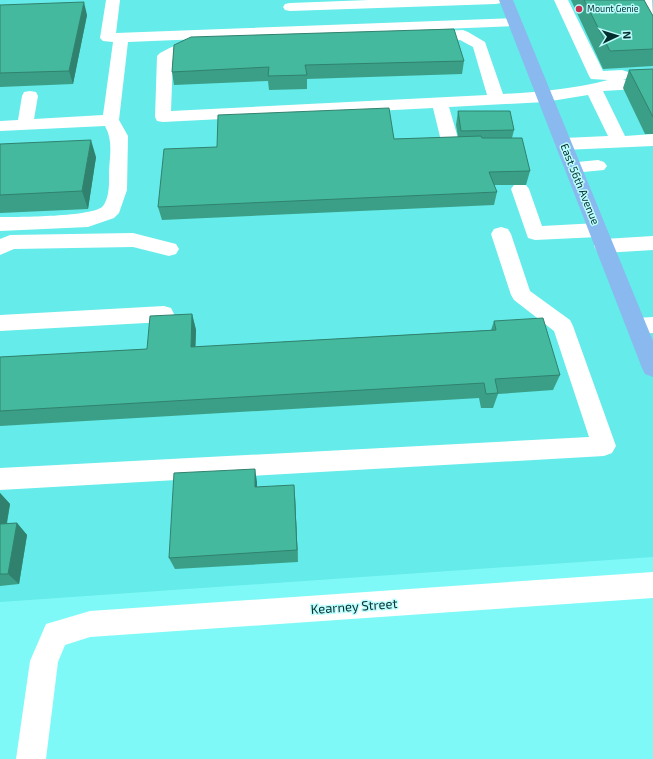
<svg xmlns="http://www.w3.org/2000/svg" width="653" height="759" font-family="'Exo 2',sans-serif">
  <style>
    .built { fill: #65ebe9 }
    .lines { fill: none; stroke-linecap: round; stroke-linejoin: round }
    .minor { fill: #fff; fill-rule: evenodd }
    .major { fill: #89b9ef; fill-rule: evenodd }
    .wall { fill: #3b9f87 }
    .shaded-wall { fill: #30826e }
    .building { fill: #45b99d; stroke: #30826e }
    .poi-dot { fill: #c33250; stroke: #bbfdfc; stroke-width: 1.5 }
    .labels { text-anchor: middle; stroke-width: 3; stroke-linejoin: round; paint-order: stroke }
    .far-poi-label { font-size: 9px; fill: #042e2e; stroke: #bbfdfc; text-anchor: start }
    .street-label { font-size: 11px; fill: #042e2e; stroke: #bbfdfc }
    .near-street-label { font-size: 13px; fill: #042e2e; stroke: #bbfdfc }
  </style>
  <rect width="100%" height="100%" fill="#7ff9f7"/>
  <path class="built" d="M0 0H653V557L0 602Z"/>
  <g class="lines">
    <g class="minor">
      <path d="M106 0H120L116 33 515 18 520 19 522 22 520 25 515 26 128 42 119 120 128 136 127 190 119 213 114 218 88 227 0 231V217C17 217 94 217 103 206 110 197 109 182 109 171 110 154 113 141 105 126L0 131V121L18 120 22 96 24 92 30 91 36 92 38 96 34 119 103 115 113 42 103 41 100 38Z"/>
      <path d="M369 0H503L501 3 496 4 290 11 285 10 283 7 285 4 290 3Z"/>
      <path d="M554 0H568L603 71 622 70 628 72 630 75 628 78 623 80 653 78V88L603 91 625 136 653 134V146L564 150 558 148 555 144 558 140 564 138 608 136 588 95 545 102 449 107 460 145 457 149 451 151 445 149 442 145 433 108 163 122 157 121 155 117 157 56 160 53C175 45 190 38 208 43L211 46 208 49 185 51 173 58 171 111 487 95 473 47 460 40 427 42 422 40 419 37 422 34 427 32 463 30 468 32 485 42 503 94C539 92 574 89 608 80L591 79 589 76Z"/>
      <path d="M638 0H652L653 18 648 17Z"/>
      <path d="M598 160 604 162 607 166 604 170 573 173 567 171 564 167 567 163Z"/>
      <path d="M520 183 526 185 529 189 542 226 598 223 605 225 607 230 605 235 598 237 535 240 528 238 511 189 514 185Z"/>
      <path d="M501 227 508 229 511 234 530 291 570 320 573 326 616 446 612 453 604 456 0 490V468L589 437 554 331 514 300 511 295 491 234 494 229Z"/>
      <path d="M133 233 176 244 179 249 176 254 169 256 133 247 14 249 0 255V239L10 235Z"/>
      <path d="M653 236V250L604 253 597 251 594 246 597 241 604 239Z"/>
      <path d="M164 306 171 308 174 314 171 320 164 322 0 331V315Z"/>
      <path d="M653 317V333L636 334 629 332 626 326 629 320 636 318Z"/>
      <path d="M653 572V598L90 637 65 645 58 662 46 759H16L30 661 46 624 90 611Z"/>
    </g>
    <path class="major" d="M499 0H513L653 341V377L645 374 642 368Z"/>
  </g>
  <g class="wall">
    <path d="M571 0H644L653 16V66L603 69Z"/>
    <path d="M0 5 87 15 73 84 0 87Z"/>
    <path d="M174 45 464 61 462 74 307 79V89L269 90 268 81 174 85 172 72Z"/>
    <path d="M653 69V134H645L623 88 629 70Z"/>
    <path d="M458 111 514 130 512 138 530 171 526 185H494L497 192 494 205 162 220 158 207 394 139 458 137 456 125Z"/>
    <path d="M0 144 96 157 88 209 0 213Z"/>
    <path d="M192 314 196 330 195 347 491 330 494 321 560 375 553 390 498 394 493 408H481L479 398 0 426V357L147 349Z"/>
    <path d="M257 482V487L295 497 298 562 175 569 169 558Z"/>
    <path d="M0 493 10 504 7 524 17 523 27 535 19 584 0 586Z"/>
  </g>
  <g class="shaded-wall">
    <path d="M84 2 87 15 73 84 69 71Z"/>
    <path d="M91 140 96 157 88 209 82 191Z"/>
    <path d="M192 314 196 330 195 363 191 347Z"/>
    <path d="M255 469 257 482V500L255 487Z"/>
    <path d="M294 485 295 497 298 562 297 550Z"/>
    <path d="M0 493 10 504 4 537 0 532Z"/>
    <path d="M17 523 27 535 19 584 8 574Z"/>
  </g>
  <g class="building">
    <path d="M584 0H644L653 16V49L610 51Z"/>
    <path d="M84 2 69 71 0 73V5Z"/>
    <path d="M454 29 464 61 305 65 307 75 268 76 269 67 172 72 174 45 191 37Z"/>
    <path d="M653 69V117L629 70Z"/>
    <path d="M389 108 394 139 481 136 482 138H522L530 171 489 172 497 192 158 207 164 149 217 147 218 115Z"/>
    <path d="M458 111H510L514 130 461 131Z"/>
    <path d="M91 140 82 191 0 195V144Z"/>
    <path d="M192 314 191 347 496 330 494 321 543 318 560 375 495 379 498 393 486 394 484 383 0 411V357L147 349 150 316Z"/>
    <path d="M255 469V487L294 485 297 550 169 558 174 473Z"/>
    <path d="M17 523 8 574H0V524Z"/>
  </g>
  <circle class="poi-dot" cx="579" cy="9" r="4"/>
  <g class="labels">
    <g class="far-poi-label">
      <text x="587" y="12">Mount Genie</text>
    </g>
    <g class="street-label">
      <text transform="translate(580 184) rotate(68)" y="4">East 56th Avenue</text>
    </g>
    <g class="near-street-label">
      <text transform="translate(354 606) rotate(-4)" y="5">Kearney Street</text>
    </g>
  </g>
  <g transform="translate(617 36) rotate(86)" stroke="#bbfdfc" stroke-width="3" paint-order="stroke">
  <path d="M0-3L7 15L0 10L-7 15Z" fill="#042e2e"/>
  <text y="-6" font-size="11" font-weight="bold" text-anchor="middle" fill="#042e2e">N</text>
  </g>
</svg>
